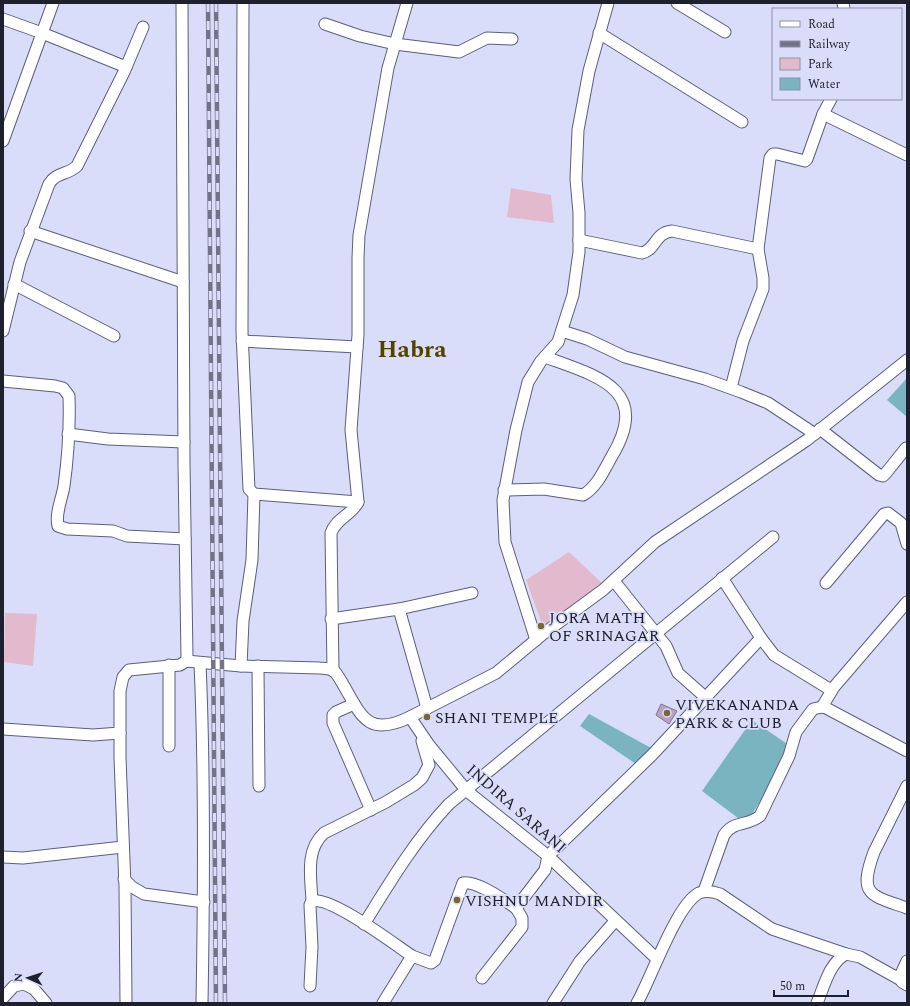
<svg xmlns="http://www.w3.org/2000/svg" width="910" height="1006" font-family="Spectral,serif">
  <style>
    .green { fill: #e3bacd }
    .water { fill: #7ab4c1 }
    .building { fill: #b8a4c2; stroke: #84708d }
    .lines { fill: none; stroke-linecap: round; stroke-linejoin: round }
    .minor-casing { stroke: #5c5e7d; stroke-width: 13 }
    .minor { stroke: #fff; stroke-width: 11 }
    .rail-casing { stroke: #717387; stroke-width: 4.5 }
    .rail { stroke: #daddf9; stroke-width: 3; stroke-dasharray: 9; stroke-linecap: butt }
    .poi-dot { fill: #786735; stroke: #daddf9; stroke-width: 1.5 }
    .labels { text-anchor: middle; stroke-width: 3.5; stroke-linejoin: round; paint-order: stroke }
    .poi-label { font-size: 16px; fill: #1f202d; stroke: #daddf9; text-anchor: start }
    .street-label { font-size: 16px; fill: #1f202d; stroke: #daddf9 }
    .town-label { font-size: 24px; font-weight: bold; fill: #534100; stroke: #daddf9 }
  </style>
  <rect width="100%" height="100%" fill="#daddf9"/>
  <g class="green">
    <path d="M511 188 551 195 554 223 507 217Z"/>
    <path d="M569 552 605 586 543 627 526 580Z"/>
    <path d="M5 613 37 614 33 666 4 662Z"/>
  </g>
  <g class="water">
    <path d="M907 378V417L887 400Z"/>
    <path d="M589 714 653 749 636 764 580 726Z"/>
    <path d="M752 720 793 748 746 824 702 791Z"/>
  </g>
  <path class="building" d="M661 704 677 711 669 724 656 715Z"/>
  <g class="lines">
    <g class="minor-casing">
      <g id="minor">
        <path d="M243 3 242 332 249 489 254 494 358 502"/>
        <path d="M677 3 725 32"/>
        <path d="M843 3 844 9"/>
        <path d="M3 19 42 33 126 67"/>
        <path d="M325 24 360 36 395 44 459 52 487 38 512 39"/>
        <path d="M599 33 742 122"/>
        <path d="M823 114 907 155"/>
        <path d="M3 141 53 3"/>
        <path d="M30 231 183 282"/>
        <path d="M579 240 642 253C657 249 654 233 672 231L758 249"/>
        <path d="M14 284 114 336"/>
        <path d="M3 331 20 262 49 184C56 172 68 175 77 166L124 72 143 27"/>
        <path d="M562 331 587 339 625 357 705 379 741 392 768 403 815 434"/>
        <path d="M242 341 357 347"/>
        <path d="M3 381 55 386 63 388 69 396C70 426 68 457 64 486 62 499 55 513 58 526L67 529 113 531 127 536 185 539"/>
        <path d="M731 388 743 341 763 289V278L758 249 770 158 773 154H777L805 161 807 159 823 114 831 99"/>
        <path d="M820 429 879 475 883 476 886 473 906 448"/>
        <path d="M68 434 108 439 184 442"/>
        <path d="M504 490 544 489 583 495C597 487 604 470 612 456 652 389 597 376 545 357"/>
        <path d="M722 578 761 638 774 655 831 690"/>
        <path d="M614 581 666 646 678 673 704 696"/>
        <path d="M826 583 884 514 888 513 901 523 907 544"/>
        <path d="M399 609 427 708"/>
        <path d="M331 619 399 609 472 593"/>
        <path d="M536 640 505 542 503 500 516 430 528 382 541 361 558 342 573 295 579 252V213L576 179 578 130 589 71 608 3"/>
        <path d="M186 661 241 666 320 668C324 668 329 669 333 670 337 673 341 681 344 686 362 718 369 737 410 717L429 745 467 791 548 856 657 959"/>
        <path d="M200 663C205 776 204 889 202 1003"/>
        <path d="M169 665V746"/>
        <path d="M241 666 243 621 252 560 254 494"/>
        <path d="M258 666 259 786"/>
        <path d="M333 671 331 533C336 518 352 515 358 502L351 430 358 335V258L359 235 388 68 407 3"/>
        <path d="M354 704 336 712 333 715V723L371 810"/>
        <path d="M822 707 834 687 907 602"/>
        <path d="M410 717 496 673 543 634 603 590 655 542 807 440 907 360"/>
        <path d="M3 729 93 735 120 733"/>
        <path d="M907 786 874 852C858 896 870 895 907 908"/>
        <path d="M548 856 652 755 761 638"/>
        <path d="M3 857 23 858 123 847"/>
        <path d="M124 879 132 887 144 894 204 902"/>
        <path d="M704 891 724 835C734 820 746 827 760 816L789 756 796 732 813 709 822 707 826 708 907 751"/>
        <path d="M312 901C311 878 305 850 324 833L386 802 414 785 422 778 429 765 422 741"/>
        <path d="M364 924C390 882 415 840 449 804L773 537"/>
        <path d="M907 961 900 976 902 982 907 985"/>
        <path d="M482 978 522 927V918L516 908"/>
        <path d="M310 986 312 947 310 905 312 901C331 896 394 944 412 956"/>
        <path d="M3 998 14 986 24 984 34 989 46 1003"/>
        <path d="M126 1003 125 886 120 758V691L123 677 129 670 180 665 186 661 187 657 184 463 182 3"/>
        <path d="M383 1003 412 956 431 963 435 960 463 883C478 881 504 900 516 908L545 870 548 856"/>
        <path d="M553 1003 580 961 615 921"/>
        <path d="M637 1003C651 979 676 905 699 893 706 890 712 891 720 894L772 929 846 954"/>
        <path d="M817 1003C824 987 829 963 846 954L860 957 901 980"/>
      </g>
    </g>
    <use href="#minor" class="minor"/>
    <g class="rail-casing">
      <g id="rail">
        <path d="M208 3 216 1003"/>
        <path d="M216 3 225 1003"/>
      </g>
    </g>
    <use href="#rail" class="rail"/>
  </g>
  <g class="poi-dot">
    <circle cx="541" cy="626" r="4"/>
    <circle cx="667" cy="713" r="4"/>
    <circle cx="427" cy="717" r="4"/>
    <circle cx="457" cy="900" r="4"/>
  </g>
  <g class="labels">
    <g class="poi-label">
      <text x="549" y="623">JORA MATH<tspan x="549" dy="18">OF SRINAGAR</tspan></text>
      <text x="675" y="710">VIVEKANANDA<tspan x="675" dy="18">PARK &amp; CLUB</tspan></text>
      <text x="435" y="723">SHANI TEMPLE</text>
      <text x="465" y="906">VISHNU MANDIR</text>
    </g>
    <g class="street-label">
      <text transform="translate(517 808) rotate(41)" y="6">INDIRA SARANI</text>
    </g>
    <g class="town-label">
      <text x="412" y="357">Habra</text>
    </g>
  </g>
  <rect width="910" height="1006" fill="none" stroke="#1f202d" stroke-width="8"/>
  <rect x="772" y="8" width="130" height="92" fill="#daddf9" stroke="#8f91a7"/>
  <rect x="780" y="21" width="20" height="6" fill="#ffffff" stroke="#8f91a7"/>
  <text x="808" y="28" font-size="12" fill="#1f202d">Road</text>
  <rect x="780" y="41" width="20" height="6" fill="#717387" stroke="#8f91a7"/>
  <text x="808" y="48" font-size="12" fill="#1f202d">Railway</text>
  <rect x="780" y="58" width="20" height="12" fill="#e3bacd" stroke="#8f91a7"/>
  <text x="808" y="68" font-size="12" fill="#1f202d">Park</text>
  <rect x="780" y="78" width="20" height="12" fill="#7ab4c1" stroke="#8f91a7"/>
  <text x="808" y="88" font-size="12" fill="#1f202d">Water</text>
  <g transform="translate(28 978) rotate(273)" stroke="#daddf9" stroke-width="3" paint-order="stroke">
  <path d="M0-3L7 15L0 10L-7 15Z" fill="#1f202d"/>
  <text y="-6" font-size="11" font-weight="bold" text-anchor="middle" fill="#1f202d">N</text>
  </g>
  <path d="M774 990v6h74v-6" fill="none" stroke="#1f202d" stroke-width="2"/>
  <text x="780" y="990" font-size="12" fill="#1f202d" stroke="#daddf9" stroke-width="3" paint-order="stroke">50 m</text>
</svg>
